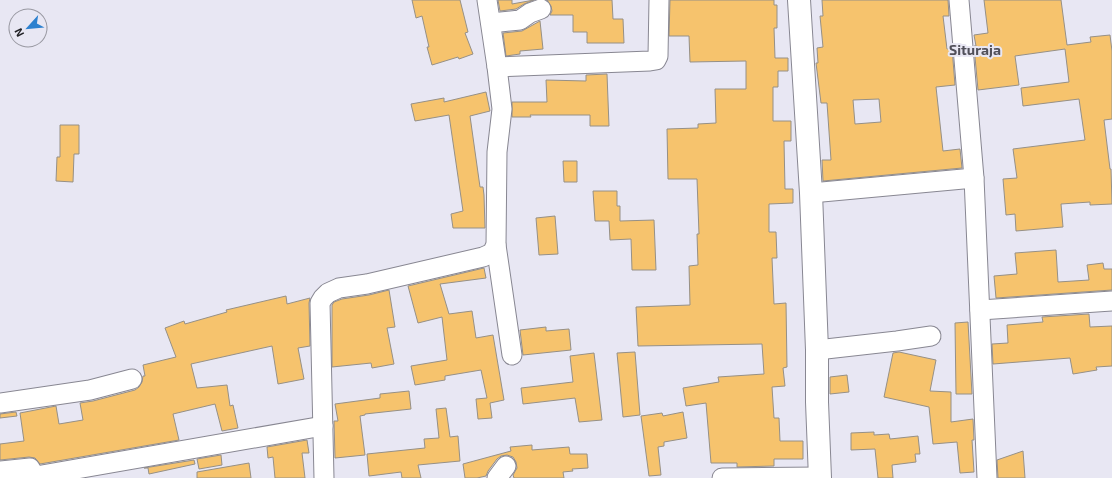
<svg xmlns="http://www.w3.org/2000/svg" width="1112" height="478" font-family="'Exo 2',sans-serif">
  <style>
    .building { fill: #f6c36d; stroke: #969086; fill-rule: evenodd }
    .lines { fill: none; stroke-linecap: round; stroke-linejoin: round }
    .minor-casing { stroke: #888792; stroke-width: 21 }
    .major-casing { stroke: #888792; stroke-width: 24 }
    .minor { stroke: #fff; stroke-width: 19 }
    .major { stroke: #fff; stroke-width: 22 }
    .labels { text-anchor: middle; stroke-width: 4; stroke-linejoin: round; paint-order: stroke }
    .quarter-label { font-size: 14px; font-weight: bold; fill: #51505a; stroke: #e8e7f3 }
  </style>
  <rect width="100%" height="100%" fill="#e8e7f3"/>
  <g class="building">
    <path d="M412 0H460L468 32 465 33 473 54 459 59 458 57 432 65 427 47H429L422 16 416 18Z"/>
    <path d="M498 0H512V4L534 0 524 4 516 9 500 11Z"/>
    <path d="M547 0H612L613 19H623L624 43H587V32H573V15H550L552 11 551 6Z"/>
    <path d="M670 0H774V5H777V28H774L775 58H788V71H778V87H773V121H791V141H784L785 189H793V203L769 204V232H776L777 258H772L774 304 786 303 787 367 783 368 785 386 772 387 774 418H779L780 441H803V459H774V466L737 467V463H711L706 403 686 406 683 388 719 382 718 377 764 374 762 344 638 346 636 307 690 305 689 266 698 265 697 234H699L697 179H668L667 129 698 128V124L716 123 715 89H746V61L690 62 689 36H669Z"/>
    <path d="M822 0H948L949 16H943L947 49 952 48 955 85 936 87 943 151 960 149 962 168 823 181 822 160H831L827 103H821L816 63H818L817 48 823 47 820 16H823ZM879 99 881 122 855 124 853 100Z"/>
    <path d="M984 0H1061L1067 45 1091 42 1090 37 1110 35 1112 51V119L1104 120 1110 169H1111L1112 204 1090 205V202L1061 204 1063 227 1016 231 1015 214 1006 215 1003 179 1017 178 1013 149 1085 140 1079 99 1023 106 1021 88 1069 82 1065 49 1015 56 1019 85 978 90 974 46H976L974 35 988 33Z"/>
    <path d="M540 21 543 49 520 51V54L506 56 503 33 522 31Z"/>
    <path d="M607 74 609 126H590V115H530L531 117H512V102H547L546 80 586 81V75Z"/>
    <path d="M486 92 490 111 470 116 480 187H483L484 195 485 228H453L451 214 463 211 449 115 415 121 411 104 444 98V102Z"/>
    <path d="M60 125H79V154H74L73 182 56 181 57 157H60Z"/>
    <path d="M563 161H577V182H564Z"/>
    <path d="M593 191H617V206H620V221L654 220 656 270H632L631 239 610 240 609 221H595Z"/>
    <path d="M555 216 558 254 539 255 536 218Z"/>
    <path d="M1056 250 1058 282 1089 280 1087 265 1103 263 1104 269H1112V290L996 298 994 276 1017 274 1015 253Z"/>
    <path d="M484 268 486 278 440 284 449 314 472 311 476 338 493 335 504 400 490 403 492 418 478 419 476 399 487 398 481 370 445 376V380L415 385 411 366 447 360 442 317 418 323 408 286Z"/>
    <path d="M389 290 395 327 387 328 394 364 372 368 371 363 332 367V305L334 302 342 299 369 295Z"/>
    <path d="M286 296 287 304 310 298 309 303 310 346 298 348 304 379 278 384 272 346 191 364 197 388 227 385 230 406 233 405 238 428 222 431 215 404 173 414 179 440 40 464 35 458 29 457 0 460V444L24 441 20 413 56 406 59 424 83 420 80 403 93 401 135 390 139 387 142 382 143 376H145L143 365 176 357 165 328 184 321 185 324 227 312 226 310Z"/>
    <path d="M1089 314 1090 327 1112 326V366L1096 367 1097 370 1073 374 1070 358 993 364 992 344 1008 343 1007 325 1043 322 1042 317Z"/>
    <path d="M968 322 972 394H956L955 323Z"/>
    <path d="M546 327V331L569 329 571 350 523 355 520 330Z"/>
    <path d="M635 352 640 415 623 417 617 353Z"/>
    <path d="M899 352 936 360 930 391 951 392V422L973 419 974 440H972L974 472 960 473 957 442 933 444 929 407 884 397 893 353Z"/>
    <path d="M594 353 602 420 579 422 575 398 523 404 521 388 573 382 570 356Z"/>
    <path d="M847 375 849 392 830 394V377Z"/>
    <path d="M409 391 411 409 365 414V415L360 416 365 455 335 458 334 421H338L335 404 380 398V394Z"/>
    <path d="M446 408 450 437 458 436 460 461 418 465 421 478H402L401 472 369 476 367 454 425 448 424 439 439 438 436 409Z"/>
    <path d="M16 412 17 416 0 418V414Z"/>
    <path d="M683 412 687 438 664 442V446L658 447 661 475 649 476 641 416 662 413 663 416Z"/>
    <path d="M874 432V435L889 434 890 439 918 436 920 454H915L916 462 892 465 893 478H878L875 449 851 450V433Z"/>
    <path d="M307 440 309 453H302L305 478H275L273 457 268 458 267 447Z"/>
    <path d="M532 445V450L569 447 570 454H587L588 468 572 469 573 471 563 472 564 478H514L513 475 517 468 516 462 513 457 507 455 501 456 497 459 488 471 486 476 477 478H465L463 464 511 451 510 447Z"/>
    <path d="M1023 451 1025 478H998L997 460Z"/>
    <path d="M221 455 222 465 199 469 197 459Z"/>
    <path d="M194 460 195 464 149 474 148 468H144Z"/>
    <path d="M249 463 251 478H197V472Z"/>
  </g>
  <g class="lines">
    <g class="minor-casing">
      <g id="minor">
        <path d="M959 0 974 178 987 478"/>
        <path d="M491 23 520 20 530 13 541 9"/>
        <path d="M497 67 650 61 656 60 658 56 659 0"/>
        <path d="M811 193 974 178"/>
        <path d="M496 245 512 355"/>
        <path d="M980 310 1112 301"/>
        <path d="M817 350 897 341 931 336"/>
        <path d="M0 403 90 390 132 379"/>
        <path d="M0 471 30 468 34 475 36 476 323 426"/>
        <path d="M324 478 320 303 323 298 328 293 339 288 367 284 483 257 492 253 496 245 497 152 502 109 497 67 487 0"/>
        <path d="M497 478 506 466"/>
        <path d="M722 478 820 477"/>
      </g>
    </g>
    <g class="major-casing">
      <path id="major" d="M799 0 811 193 817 350V402L820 478"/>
    </g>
    <use href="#minor" class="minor"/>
    <use href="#major" class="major"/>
  </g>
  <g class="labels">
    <g class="quarter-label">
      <text x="975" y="55">Situraja</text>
    </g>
  </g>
  <g transform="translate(28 28) rotate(243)"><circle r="19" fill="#e8e7f3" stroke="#9898a1"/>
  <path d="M0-3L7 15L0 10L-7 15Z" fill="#2d81cf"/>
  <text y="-6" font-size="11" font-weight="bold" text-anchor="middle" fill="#212125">N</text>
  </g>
</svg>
